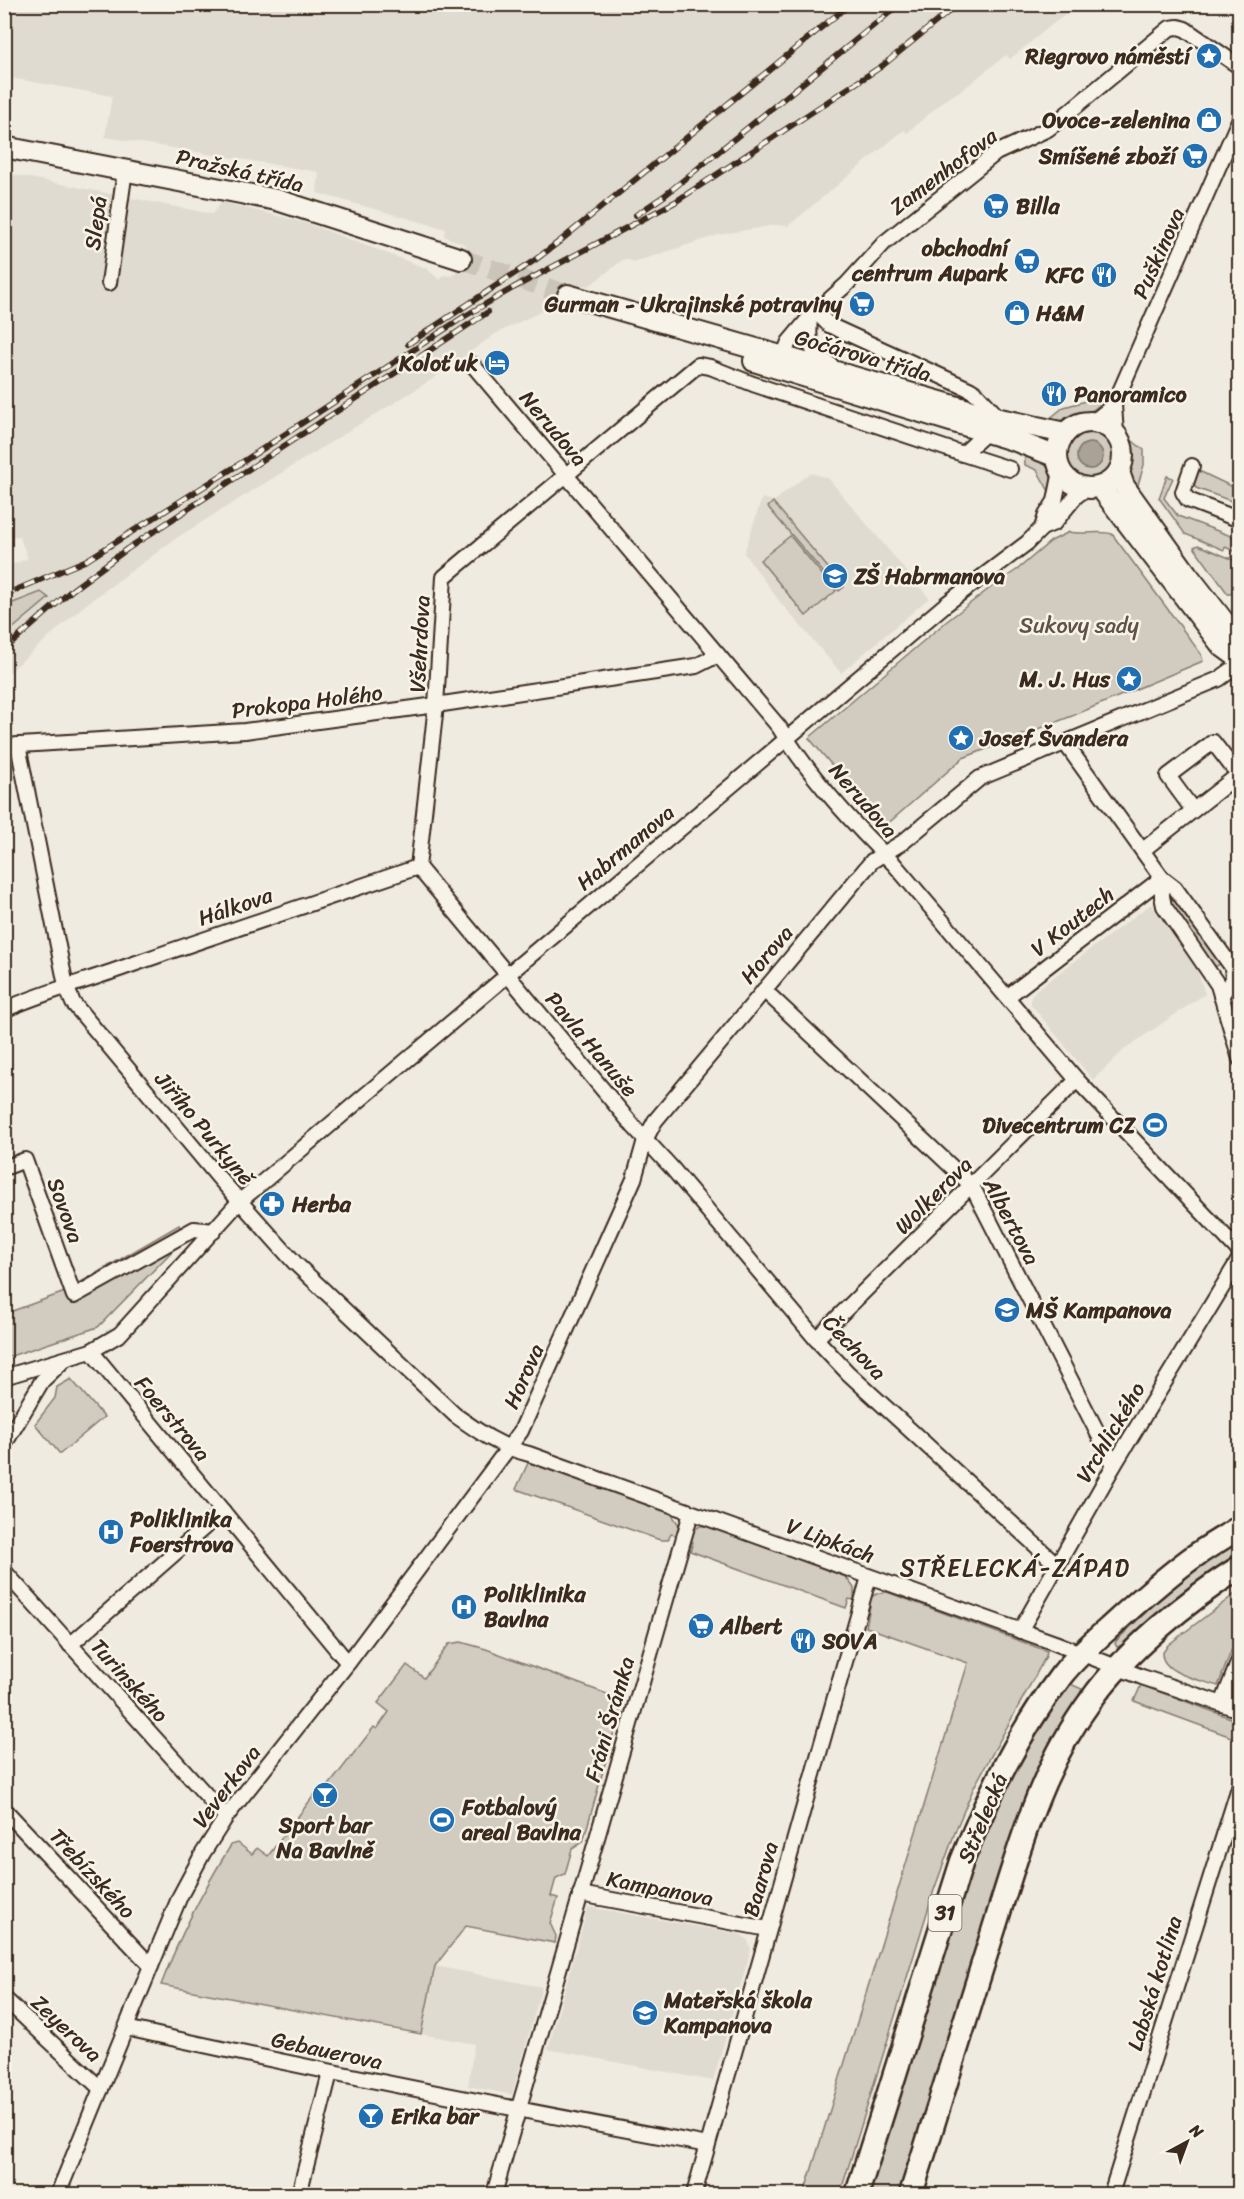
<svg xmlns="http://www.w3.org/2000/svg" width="1244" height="2199" font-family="Sriracha,sans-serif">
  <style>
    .built { fill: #e0dbd0 }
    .green { fill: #d1cbc0; stroke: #867a6f; stroke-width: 1.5 }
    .water { fill: #aaa296; stroke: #7e7266; stroke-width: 1.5 }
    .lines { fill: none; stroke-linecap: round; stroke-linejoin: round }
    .secondary-tunnel { stroke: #cbc4b9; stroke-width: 20; stroke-dasharray: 20 10; stroke-linecap: butt }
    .street-casing { stroke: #3b2a1e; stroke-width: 18 }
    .secondary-casing { stroke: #3b2a1e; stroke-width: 24 }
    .primary-casing { stroke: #3b2a1e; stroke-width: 27 }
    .street { stroke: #f7f3e8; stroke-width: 14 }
    .secondary { stroke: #f7f3e8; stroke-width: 20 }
    .primary { stroke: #f7f3e8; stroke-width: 22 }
    .rail-casing { stroke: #3b2a1e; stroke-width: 6 }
    .rail { stroke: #f7f3e8; stroke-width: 4; stroke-dasharray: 11; stroke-linecap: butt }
    .labels { text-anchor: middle; stroke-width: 5; stroke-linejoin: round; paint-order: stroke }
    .shield { fill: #f7f3e8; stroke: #73665b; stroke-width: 1.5 }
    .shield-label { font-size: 21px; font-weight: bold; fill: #3b2a1e }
    .poi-label { font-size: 22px; font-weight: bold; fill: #3b2a1e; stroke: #f7f3e8; text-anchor: start }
    .street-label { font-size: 22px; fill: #3b2a1e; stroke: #f7f3e8 }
    .park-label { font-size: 22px; fill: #605246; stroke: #f7f3e8 }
    .neighbourhood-label { font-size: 24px; letter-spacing: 1.5px; fill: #3b2a1e; stroke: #f7f3e8 }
  </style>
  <rect width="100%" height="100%" fill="#efebe0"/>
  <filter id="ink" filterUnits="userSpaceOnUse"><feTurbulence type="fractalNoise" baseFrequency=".0167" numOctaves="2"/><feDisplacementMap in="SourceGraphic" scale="12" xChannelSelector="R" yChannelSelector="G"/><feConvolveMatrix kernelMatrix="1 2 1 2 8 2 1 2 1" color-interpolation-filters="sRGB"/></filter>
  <g filter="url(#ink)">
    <g class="built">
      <path d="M9 4 1076 5 1010 59 1006 55 966 87 945 100 907 133 904 130 788 226 775 225 718 235 635 262 624 259 589 286 585 285 536 314 495 334 434 378 178 537 85 605 5 676V635L48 598 41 592 5 606V568L28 558 19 536 5 537V173L212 214 222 202 306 223 426 268 440 280 444 275 451 276 456 272 466 245 444 236 446 229 317 193 319 172 105 137 112 96 5 77 4 15Z"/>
      <path d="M810 473 828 478 929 598 841 673 780 602 744 553 762 498 774 501Z"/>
      <path d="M1151 904 1195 964 1205 994 1125 1049 1093 1080 1034 1008 1031 1005V996L1036 990Z"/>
      <path d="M588 1907 740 1934 747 1939 751 1949 713 2081 548 2049Z"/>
      <path d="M435 1966 542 1987 512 2095 468 2086 474 2044 421 2034Z"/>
    </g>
    <g class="green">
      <path d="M1086 401 1103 402 1093 410 1056 422 1035 418 1040 416 1049 419 1064 407Z"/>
      <path d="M1085 433C1124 430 1118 484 1086 477 1080 476 1074 472 1071 467 1062 453 1071 439 1085 433Z"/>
      <path d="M1129 438 1144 450V465L1137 488 1129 477 1133 456Z"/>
      <path d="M1024 448C1046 463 1054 467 1051 495L1037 470 1025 465Z"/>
      <path d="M1199 471 1239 490V504L1196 488 1193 484Z"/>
      <path d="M1167 476 1173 478 1164 498 1178 516 1239 539V553L1225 547 1224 550 1185 534 1159 498Z"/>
      <path d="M773 502 844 587 839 591 768 507Z"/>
      <path d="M1069 532C1084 535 1101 530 1112 534L1201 654 1203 661 1072 716 963 758 884 827 809 738 947 621 990 588 1018 569 1051 541Z"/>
      <path d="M790 536 836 591 806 616 760 560Z"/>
      <path d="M1198 545 1239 562V576L1231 594H1228L1194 547Z"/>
      <path d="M41 592 49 598 5 635V606Z"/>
      <path d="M1177 895 1222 960 1219 965 1213 967 1167 902 1171 897Z"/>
      <path d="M179 1225 186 1237 98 1327 5 1358 4 1314 62 1293Z"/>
      <path d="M71 1379 104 1417 60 1454 35 1424 55 1398 57 1387Z"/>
      <path d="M529 1461 670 1512 679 1525 676 1535 671 1534 668 1540H660L516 1489Z"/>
      <path d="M700 1526H707L846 1577 854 1588V1600L849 1599 846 1608 690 1551 693 1542 687 1540 692 1531Z"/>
      <path d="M1239 1536V1559L1126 1644 1117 1647 1115 1644 1116 1641 1195 1565Z"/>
      <path d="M1239 1591V1630L1218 1686C1201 1680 1163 1674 1162 1654L1168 1645Z"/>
      <path d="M887 1592 1047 1651 1046 1656 974 1787 957 1827 934 1890 840 2194H804L968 1663 866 1627 870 1606 866 1604C870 1595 877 1593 887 1592Z"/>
      <path d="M461 1642 486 1649 623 1700 583 1842 572 1849 565 1874 556 1878 551 1896 558 1898 550 1923 556 1936 555 1943 466 1926 435 1966 421 2034 161 1985C180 1935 203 1890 231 1845L238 1843 252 1854 257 1848 268 1856 315 1794 320 1797 374 1727 377 1729 389 1712 378 1703 407 1665 424 1678 449 1644Z"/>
      <path d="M1068 1683 1082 1689 1029 1792 902 2194H866L967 1872 993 1809 1025 1747Z"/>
      <path d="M1141 1685 1239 1721 1234 1738 1134 1701Z"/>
    </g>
    <circle class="water" cx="1090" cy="456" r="13"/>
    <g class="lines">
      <path class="secondary-tunnel" d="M461 259 568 295"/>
      <g class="street-casing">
        <g id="street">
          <path d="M109 283 125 170"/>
          <path d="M816 312 829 325 969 389 977 394 999 418"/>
          <path d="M810 317C808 342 808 353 831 365"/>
          <path d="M788 362 783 356 789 342 810 317 847 284 884 243 996 153 1048 129 1057 122 1170 28 1178 27 1185 29 1240 67"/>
          <path d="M472 364 779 727C810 777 852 823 894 864L1077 1080 1240 1252"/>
          <path d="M1093 422 1114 405"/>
          <path d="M987 432 963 454 753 384 710 367 698 365 444 577 436 705 418 867 634 1127 671 1167 816 1339 848 1373 1056 1564"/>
          <path d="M1116 434 1114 405 1240 118"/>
          <path d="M963 454 1010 469"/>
          <path d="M1192 466 1183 492 1188 500 1240 520"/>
          <path d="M1042 528 1046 515 1055 501 1061 471"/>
          <path d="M1065 743 1162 878 1175 888 1232 967 1233 979 1221 996"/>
          <path d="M18 745 66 986 73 1003 219 1178 295 1263 455 1415C479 1432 500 1447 529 1454L1055 1643 1142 1677 1240 1710"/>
          <path d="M4 746 245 731 436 705 696 666 718 655"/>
          <path d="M1193 810 1168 776 1213 742 1240 777"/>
          <path d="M1143 850 1238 775"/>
          <path d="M1162 878V896L1164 906 1218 985 1240 1059"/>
          <path d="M764 990 972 1186 1114 1465"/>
          <path d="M1007 997 1162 878"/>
          <path d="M4 1010C44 992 84 982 125 967 222 933 319 900 418 867"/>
          <path d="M4 1168 25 1160 74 1296 194 1229 214 1231"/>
          <path d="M816 1339 1077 1080"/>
          <path d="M91 1351 348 1663"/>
          <path d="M4 1377 91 1351 120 1334 239 1202 946 604 1027 543 1042 528 1054 523 1076 496 1087 488"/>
          <path d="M4 1445 42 1381 63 1361"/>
          <path d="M4 1571 226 1817"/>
          <path d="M1020 1631 1114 1465 1240 1258"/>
          <path d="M70 1645 223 1511"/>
          <path d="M1222 1704 1240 1658"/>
          <path d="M4 1809 151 1966"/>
          <path d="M580 1894 768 1929"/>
          <path d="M4 1998 101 2089"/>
          <path d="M126 2028C319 2071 513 2109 708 2145"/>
          <path d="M58 2194 151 1966 180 1896 203 1853 226 1817 348 1663 521 1431 634 1179 645 1140 655 1121 872 861 903 842 980 778 1219 679 1240 664"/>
          <path d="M299 2194 330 2073"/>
          <path d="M494 2194 691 1513"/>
          <path d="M694 2194 869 1577"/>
          <path d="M1111 2194 1240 1784"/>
        </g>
      </g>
      <g class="secondary-casing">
        <g id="secondary">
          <path d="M4 147 277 200 461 259"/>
          <path d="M568 295 1000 419 1065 433"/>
          <path d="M754 361 1016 441 1057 457"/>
          <circle cx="1090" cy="455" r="33"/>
          <path d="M1119 472 1124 486 1187 574 1236 637 1240 650"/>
          <path d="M1100 487 1222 646 1240 659"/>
        </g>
      </g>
      <g class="primary-casing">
        <g id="primary">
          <path d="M857 2194 962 1861C988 1796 1018 1733 1061 1676 1075 1658 1092 1643 1109 1628 1135 1604 1161 1581 1189 1560 1205 1548 1223 1538 1240 1527"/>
          <path d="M911 2194C938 2109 964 2024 991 1938 1017 1856 1039 1770 1091 1700 1126 1651 1188 1600 1240 1567"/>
        </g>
      </g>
      <use href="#street" class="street"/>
      <use href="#secondary" class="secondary"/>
      <use href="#primary" class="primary"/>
      <g class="rail-casing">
        <g id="rail">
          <path d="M636 215 664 196 900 4"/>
          <path d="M408 344 535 260 560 241 850 4"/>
          <path d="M4 595 87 560 238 465 465 316 513 288 675 202 882 66 958 4"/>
          <path d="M4 650 72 590 127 549 488 312"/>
        </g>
      </g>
      <use href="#rail" class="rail"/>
    </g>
  </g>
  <defs>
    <g id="sight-disc" transform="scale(1.35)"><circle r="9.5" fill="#1f6fb2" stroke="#f7f3e8"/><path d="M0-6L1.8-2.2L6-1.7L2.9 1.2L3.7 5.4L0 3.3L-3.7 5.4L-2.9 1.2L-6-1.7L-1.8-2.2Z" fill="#fff"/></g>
    <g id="shop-disc" transform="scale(1.35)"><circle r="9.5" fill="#1f6fb2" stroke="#f7f3e8"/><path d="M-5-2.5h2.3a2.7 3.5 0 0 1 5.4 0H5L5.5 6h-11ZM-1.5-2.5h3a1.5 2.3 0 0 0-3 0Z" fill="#fff"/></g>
    <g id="supermarket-disc" transform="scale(1.35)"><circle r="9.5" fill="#1f6fb2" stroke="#f7f3e8"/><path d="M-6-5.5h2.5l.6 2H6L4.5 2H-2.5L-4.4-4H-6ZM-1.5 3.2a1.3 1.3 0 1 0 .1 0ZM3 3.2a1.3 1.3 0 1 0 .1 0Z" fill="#fff"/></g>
    <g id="restaurant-disc" transform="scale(1.35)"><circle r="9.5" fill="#1f6fb2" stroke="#f7f3e8"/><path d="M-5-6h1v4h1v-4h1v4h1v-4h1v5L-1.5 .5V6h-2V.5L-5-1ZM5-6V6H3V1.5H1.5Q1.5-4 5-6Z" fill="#fff"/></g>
    <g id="hotel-disc" transform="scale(1.35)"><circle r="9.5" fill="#1f6fb2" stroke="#f7f3e8"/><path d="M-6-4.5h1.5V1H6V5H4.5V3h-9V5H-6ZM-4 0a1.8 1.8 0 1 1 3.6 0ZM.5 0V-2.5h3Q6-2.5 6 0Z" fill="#fff"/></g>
    <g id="school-disc" transform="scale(1.35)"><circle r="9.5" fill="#1f6fb2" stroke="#f7f3e8"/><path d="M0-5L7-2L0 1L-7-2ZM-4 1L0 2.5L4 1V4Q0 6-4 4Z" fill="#fff"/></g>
    <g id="stadium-disc" transform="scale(1.35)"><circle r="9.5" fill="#1f6fb2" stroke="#f7f3e8"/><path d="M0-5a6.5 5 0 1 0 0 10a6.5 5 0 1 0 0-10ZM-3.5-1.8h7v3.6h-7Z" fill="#fff"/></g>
    <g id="pharmacy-disc" transform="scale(1.35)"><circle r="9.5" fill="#1f6fb2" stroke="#f7f3e8"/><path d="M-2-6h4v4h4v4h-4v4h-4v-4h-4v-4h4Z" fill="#fff"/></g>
    <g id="hospital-disc" transform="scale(1.35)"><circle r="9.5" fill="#1f6fb2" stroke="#f7f3e8"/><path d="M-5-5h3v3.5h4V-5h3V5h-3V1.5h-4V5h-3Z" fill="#fff"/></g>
    <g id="bar-disc" transform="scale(1.35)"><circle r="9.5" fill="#1f6fb2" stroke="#f7f3e8"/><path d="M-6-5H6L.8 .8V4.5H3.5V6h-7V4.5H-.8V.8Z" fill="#fff"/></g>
  </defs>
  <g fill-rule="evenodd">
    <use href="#sight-disc" x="1209" y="56"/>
    <use href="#shop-disc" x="1209" y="120"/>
    <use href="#supermarket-disc" x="1195" y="156"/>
    <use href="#supermarket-disc" x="996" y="206"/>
    <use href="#supermarket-disc" x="1027" y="261"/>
    <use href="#restaurant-disc" x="1104" y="275"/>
    <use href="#supermarket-disc" x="862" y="304"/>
    <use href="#shop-disc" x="1017" y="313"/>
    <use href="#hotel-disc" x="497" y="363"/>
    <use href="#restaurant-disc" x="1054" y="394"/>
    <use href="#school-disc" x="835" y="576"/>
    <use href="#sight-disc" x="1129" y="679"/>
    <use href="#sight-disc" x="961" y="738"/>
    <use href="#stadium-disc" x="1155" y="1125"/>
    <use href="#pharmacy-disc" x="272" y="1204"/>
    <use href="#school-disc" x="1007" y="1310"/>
    <use href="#hospital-disc" x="111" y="1532"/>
    <use href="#hospital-disc" x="464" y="1607"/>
    <use href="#supermarket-disc" x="701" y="1626"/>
    <use href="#restaurant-disc" x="803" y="1641"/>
    <use href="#bar-disc" x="325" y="1795"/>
    <use href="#stadium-disc" x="442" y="1820"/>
    <use href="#school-disc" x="645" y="2013"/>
    <use href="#bar-disc" x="371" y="2116"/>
  </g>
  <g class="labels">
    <rect class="shield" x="928.5" y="1895" width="33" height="36" rx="4.5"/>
    <g class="shield-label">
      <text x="945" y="1920">31</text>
    </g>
    <g class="poi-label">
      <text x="1190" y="64" text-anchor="end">Riegrovo náměstí</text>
      <text x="1190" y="128" text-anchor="end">Ovoce-zelenina</text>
      <text x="1176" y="164" text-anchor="end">Smíšené zboží</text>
      <text x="1016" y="214">Billa</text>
      <text x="1008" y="256" text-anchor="end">obchodní<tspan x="1008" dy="25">centrum Aupark</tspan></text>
      <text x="1084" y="283" text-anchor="end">KFC</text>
      <text x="842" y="312" text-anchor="end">Gurman - Ukrajinské potraviny</text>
      <text x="1036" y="321">H&amp;M</text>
      <text x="478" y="371" text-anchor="end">Koloťuk</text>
      <text x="1074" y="402">Panoramico</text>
      <text x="854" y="584">ZŠ Habrmanova</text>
      <text x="1110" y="687" text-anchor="end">M. J. Hus</text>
      <text x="980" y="746">Josef Švandera</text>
      <text x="1136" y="1133" text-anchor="end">Divecentrum CZ</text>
      <text x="292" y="1212">Herba</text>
      <text x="1026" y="1318">MŠ Kampanova</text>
      <text x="130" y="1527">Poliklinika<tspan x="130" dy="25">Foerstrova</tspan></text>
      <text x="484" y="1602">Poliklinika<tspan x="484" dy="25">Bavlna</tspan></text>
      <text x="720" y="1634">Albert</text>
      <text x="822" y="1649">SOVA</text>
      <text x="462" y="1815">Fotbalový<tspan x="462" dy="25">areal Bavlna</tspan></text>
      <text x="325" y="1833" text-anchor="middle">Sport bar<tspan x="325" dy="25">Na Bavlně</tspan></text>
      <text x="664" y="2008">Mateřská škola<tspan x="664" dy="25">Kampanova</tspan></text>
      <text x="391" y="2124">Erika bar</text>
    </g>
    <g class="street-label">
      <text transform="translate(240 170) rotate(13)" y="8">Pražská třída</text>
      <text transform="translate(943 171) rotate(-37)" y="8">Zamenhofova</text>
      <text transform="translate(95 223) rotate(-82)" y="8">Slepá</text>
      <text transform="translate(1158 253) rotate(-66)" y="8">Puškinova</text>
      <text transform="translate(863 355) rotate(16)" y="8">Gočárova třída</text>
      <text transform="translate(554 428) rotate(50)" y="8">Nerudova</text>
      <text transform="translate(419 644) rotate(-87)" y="8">Všehrdova</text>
      <text transform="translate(307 701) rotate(-7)" y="8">Prokopa Holého</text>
      <text transform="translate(864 800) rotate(49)" y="8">Nerudova</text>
      <text transform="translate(625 847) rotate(-40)" y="8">Habrmanova</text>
      <text transform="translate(235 906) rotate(-19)" y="8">Hálkova</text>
      <text transform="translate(1072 921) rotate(-38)" y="8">V Koutech</text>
      <text transform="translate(766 954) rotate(-50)" y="8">Horova</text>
      <text transform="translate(592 1044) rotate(50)" y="8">Pavla Hanuše</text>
      <text transform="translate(205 1128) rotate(50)" y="8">Jiřího Purkyně</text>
      <text transform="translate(933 1195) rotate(-45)" y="8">Wolkerova</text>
      <text transform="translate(66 1210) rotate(70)" y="8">Sovova</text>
      <text transform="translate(1012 1221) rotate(62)" y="8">Albertova</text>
      <text transform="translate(855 1347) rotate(46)" y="8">Čechova</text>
      <text transform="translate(523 1376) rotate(-66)" y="8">Horova</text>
      <text transform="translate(173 1418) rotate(50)" y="8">Foerstrova</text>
      <text transform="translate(1110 1432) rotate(-59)" y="8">Vrchlického</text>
      <text transform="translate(831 1540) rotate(20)" y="8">V Lipkách</text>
      <text transform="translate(130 1680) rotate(48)" y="8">Turinského</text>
      <text transform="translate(609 1719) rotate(-74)" y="8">Fráni Šrámka</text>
      <text transform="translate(226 1786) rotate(-53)" y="8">Veverkova</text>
      <text transform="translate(982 1818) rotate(-67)" y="8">Střelecká</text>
      <text transform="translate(93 1873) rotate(47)" y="8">Třebízského</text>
      <text transform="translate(760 1879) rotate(-74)" y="8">Baarova</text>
      <text transform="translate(660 1888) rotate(11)" y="8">Kampanova</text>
      <text transform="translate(1154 1983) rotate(-73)" y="8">Labská kotlina</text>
      <text transform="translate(67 2028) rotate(43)" y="8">Zeyerova</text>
      <text transform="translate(327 2050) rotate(12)" y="8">Gebauerova</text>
    </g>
    <g class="park-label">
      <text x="1079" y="633">Sukovy sady</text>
    </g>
    <g class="neighbourhood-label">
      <text x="1015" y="1576">STŘELECKÁ-ZÁPAD</text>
    </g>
  </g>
  <rect width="1244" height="2199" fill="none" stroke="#f7f3e8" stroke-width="24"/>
  <rect x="12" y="12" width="1220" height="2175" fill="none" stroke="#3b2a1e" stroke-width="2" filter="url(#ink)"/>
  <g transform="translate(1187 2142) rotate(41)" stroke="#f7f3e8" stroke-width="4.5" paint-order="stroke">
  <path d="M0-4.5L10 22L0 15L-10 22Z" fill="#3b2a1e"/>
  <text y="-9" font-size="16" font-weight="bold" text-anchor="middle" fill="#3b2a1e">N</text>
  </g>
</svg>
